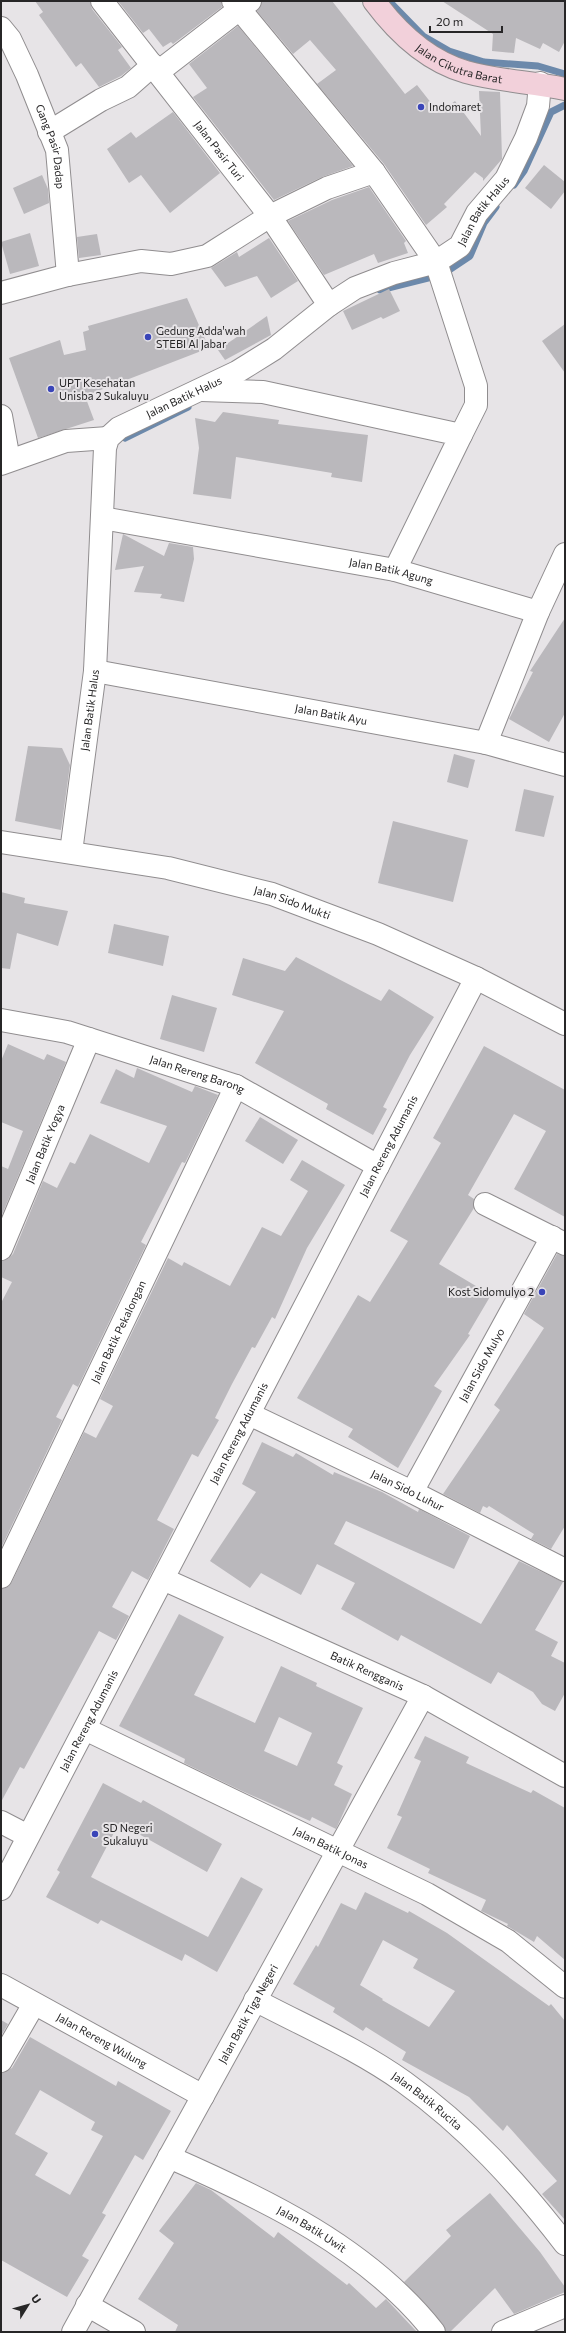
<svg xmlns="http://www.w3.org/2000/svg" width="566" height="2333" font-family="Commissioner,sans-serif">
  <style>
    .lines { fill: none; stroke-linecap: round; stroke-linejoin: round }
    .stream { stroke: #6c89ab; stroke-width: 7 }
    .building { fill: #bab8bc; fill-rule: evenodd }
    .minor-casing { stroke: #908d8f; stroke-width: 24 }
    .secondary-casing { stroke: #908d8f; stroke-width: 24 }
    .minor { stroke: #fff; stroke-width: 22 }
    .secondary { stroke: #f2d0da; stroke-width: 22 }
    .poi-dot { fill: #3a45b8; stroke: #e7e4e7; stroke-width: 1.5 }
    .labels { text-anchor: middle; stroke-width: 4; stroke-linejoin: round; paint-order: stroke }
    .street-label { font-size: 11px; fill: #272627; stroke: #e7e4e7 }
    .poi-label { font-size: 11px; fill: #272627; stroke: #e7e4e7; text-anchor: start }
  </style>
  <rect width="100%" height="100%" fill="#e7e4e7"/>
  <g class="lines">
    <g class="stream">
      <path d="M389 1 423 36 449 51 484 62 538 66 565 74"/>
      <path d="M514 185 524 171 551 112 565 105"/>
      <path d="M449 270 470 256 484 223 496 207"/>
      <path d="M380 290 428 278"/>
      <path d="M125 438 188 407"/>
    </g>
  </g>
  <g class="building">
    <path d="M35 1H90L92 9 122 47 118 50 131 68 121 76 99 87 81 63 76 67 39 15 43 12Z"/>
    <path d="M118 1H221L222 7 173 44 171 42 163 47 149 29 143 33Z"/>
    <path d="M262 1H332L405 94 417 85 439 113 455 101 481 136 479 91 500 92 502 159 483 181V178L475 172 444 204 447 207 426 225 384 164 317 84 336 70 310 40 293 54 257 11Z"/>
    <path d="M442 1H565V41L559 52 543 43 540 49 516 38 514 53 492 51 493 34Z"/>
    <path d="M238 26 353 166 322 177 274 200 193 97 207 88 189 64Z"/>
    <path d="M173 112 220 173 170 213 141 175 129 183 107 149 131 132 136 138Z"/>
    <path d="M544 165 565 182V191L551 209 525 188Z"/>
    <path d="M42 175 48 189 49 203 24 214 13 188Z"/>
    <path d="M369 187 406 241 404 243 408 253 378 263 374 254 324 275 288 221 332 200Z"/>
    <path d="M30 233 39 266 10 274 1 242Z"/>
    <path d="M97 234 101 255 79 258 77 237Z"/>
    <path d="M269 238 298 281 271 298 257 276 225 287 211 268 237 252 239 257Z"/>
    <path d="M389 289 400 311 383 319 381 317 352 330 343 311Z"/>
    <path d="M187 298 209 348 85 396 94 420 38 438 9 358 60 340 64 355 86 350 83 332 89 330 88 326Z"/>
    <path d="M267 316 271 335 225 360 218 350Z"/>
    <path d="M565 324V373L542 341Z"/>
    <path d="M223 412 279 420 278 424 368 435 362 482 331 477 332 473 236 457 231 499 193 494 199 448 195 418 215 422Z"/>
    <path d="M123 534 164 556 169 543 193 547 194 559 184 602 160 598 162 594 134 592 144 566 115 570Z"/>
    <path d="M565 618V713L549 742 509 719 533 672 530 671Z"/>
    <path d="M28 746 62 748 70 765 61 830 15 821Z"/>
    <path d="M454 754 475 760 468 788 447 782Z"/>
    <path d="M524 789 554 796 544 837 515 831Z"/>
    <path d="M393 821 468 840 453 902 378 883Z"/>
    <path d="M1 892 25 898 24 903 68 911 58 946 17 933 10 969 1 968Z"/>
    <path d="M114 924 169 936 163 966 108 953Z"/>
    <path d="M296 957 381 1001 389 989 434 1017 410 1055 383 1107 387 1109 373 1135 326 1109 328 1104 255 1063 284 1011 232 995 243 958 285 971Z"/>
    <path d="M172 995 217 1008 204 1052 160 1039Z"/>
    <path d="M8 1044 44 1060 47 1054 66 1062 1 1217V1166L8 1169 23 1131 1 1122V1061Z"/>
    <path d="M484 1046 565 1090V1217L514 1189 546 1131 514 1114 468 1195 474 1199V1208L439 1264 491 1295 468 1334 470 1335 434 1386 442 1391 398 1468 348 1437 353 1429 297 1398 358 1295 370 1302 408 1241 390 1231 441 1143 433 1138Z"/>
    <path d="M137 1068 192 1092 195 1086 218 1095 185 1163 182 1162 141 1242 146 1245 78 1387 73 1384 56 1417 62 1420 1 1548V1303L12 1282 1 1277V1261L8 1259 13 1254 43 1181 57 1188 70 1162 75 1164 90 1134 149 1163 167 1126 100 1103 116 1069 134 1078Z"/>
    <path d="M260 1117 298 1140 283 1164 245 1141Z"/>
    <path d="M302 1160 345 1185 307 1248 275 1319 272 1317 255 1348 252 1347 232 1384 215 1418 219 1420 198 1457 192 1454 157 1520 174 1529 148 1580 132 1571 112 1607 129 1616 127 1620 116 1640 99 1631 24 1769 20 1767 1 1802V1589L8 1587 12 1582 84 1432 96 1438 113 1406 100 1399 168 1258 182 1266 184 1262 230 1286 262 1227 281 1236 308 1191 290 1180Z"/>
    <path d="M557 1254 565 1256V1526L551 1549 531 1539 534 1534 489 1506 487 1508 483 1506 480 1513 443 1494 500 1410 494 1405 544 1328 524 1314Z"/>
    <path d="M262 1442 293 1457 296 1453 333 1475 334 1472 382 1492 418 1512 419 1509 470 1536 454 1569 346 1521 334 1544 481 1624 519 1561 563 1582 535 1630 558 1642 551 1656 565 1663V1693L555 1711 542 1704 533 1692 498 1672 491 1684 401 1635 398 1641 341 1609 355 1583 317 1564 301 1595 261 1573 250 1588 210 1561 256 1492 242 1484Z"/>
    <path d="M179 1614 224 1637 194 1695 255 1723 281 1666 317 1683 316 1686 363 1708 337 1763 343 1766 334 1785 352 1794 336 1829 312 1817 310 1821 242 1791 184 1763 185 1759 119 1726ZM279 1717 312 1733 297 1766 264 1751Z"/>
    <path d="M425 1736 469 1757 466 1763 531 1793 533 1790 565 1808V1960L537 1936 534 1942 507 1926 508 1924 481 1911 486 1900 428 1873 430 1869 387 1848 402 1817 397 1815 421 1761 414 1758Z"/>
    <path d="M103 1783 141 1803 143 1800 222 1844 207 1872 119 1823 91 1877 208 1937 241 1877 263 1889 217 1972 185 1954 182 1961 101 1920 98 1924 46 1897 60 1872 57 1870Z"/>
    <path d="M365 1892 408 1913 409 1911 447 1933 549 2006 551 2004 565 2021V2220L542 2194 557 2181 507 2125 503 2131 469 2097 402 2060 406 2052 366 2027 363 2031 333 2012 335 2008 293 1984 316 1945 318 1947 341 1903 356 1910ZM383 1940 418 1959 413 1968 455 1991 429 2027 382 2000 383 1999 360 1985Z"/>
    <path d="M1 2020 8 2024 1 2036Z"/>
    <path d="M30 2037 116 2086 118 2081 171 2111 143 2160 135 2155 102 2213 106 2215 82 2256 89 2260 67 2297 1 2260V2073L12 2068ZM40 2090 95 2122 91 2130 103 2136 70 2195 35 2175 48 2153 15 2134Z"/>
    <path d="M196 2183 211 2190 274 2238 278 2232 347 2285 349 2283 376 2308 386 2299 417 2332H175L178 2325 138 2299 174 2243 159 2231Z"/>
    <path d="M490 2193 540 2252 565 2287V2292L514 2314 495 2288 450 2332H446L443 2324 404 2282 451 2236 446 2230Z"/>
  </g>
  <g class="lines">
    <g class="minor-casing">
      <g id="minor">
        <path id="s1" d="M102 1 270 216 329 305"/>
        <path d="M233 1 374 172 436 262 476 386V405L461 435"/>
        <path id="s2" d="M1 28 10 39 27 75 57 150 68 275"/>
        <path d="M158 72 250 1"/>
        <path d="M49 132 101 100 128 87 153 65"/>
        <path d="M1 293 68 275 141 261 171 264 207 256 270 216 327 188 374 172"/>
        <path d="M201 390 263 392 461 435 395 570"/>
        <path d="M1 416 9 460"/>
        <path d="M1 464 66 441 108 438"/>
        <path id="s3" d="M102 518 395 570 538 612 486 743"/>
        <path d="M538 612 565 554"/>
        <path id="s4" d="M95 671 486 743 565 765"/>
        <path id="s5" d="M1 842 168 868 272 894 378 934 476 978 565 1024"/>
        <path id="s6" d="M71 852 95 671 105 448 108 438 119 428 237 372 274 349 329 305 355 288 394 273 436 262 460 246 477 213 506 179 526 138 538 106 540 83"/>
        <path id="s7" d="M1 1020 67 1032 236 1086 378 1166"/>
        <path d="M485 1204 565 1244"/>
        <path id="s8" d="M1 1249 89 1039"/>
        <path id="s9" d="M249 1414 412 1492 565 1570"/>
        <path id="s10" d="M412 1492 552 1237"/>
        <path id="s11" d="M1 1577 236 1086"/>
        <path id="s12" d="M163 1579 423 1696 565 1776"/>
        <path id="s13" d="M85 1729 427 1894 508 1941 565 1987"/>
        <path d="M1 1822 28 1836"/>
        <path id="s14" d="M1 1889 476 978"/>
        <path id="s15" d="M1 1985 203 2096"/>
        <path id="s16" d="M255 2000C304 2026 358 2049 404 2082 467 2127 518 2183 565 2244"/>
        <path d="M1 2061 34 2004"/>
        <path id="s17" d="M169 2157C265 2199 368 2248 434 2332"/>
        <path d="M87 2305 134 2332"/>
        <path id="s18" d="M73 2332 423 1696"/>
        <path d="M503 2332 565 2306"/>
      </g>
    </g>
    <g class="secondary-casing">
      <g id="secondary">
        <path id="s19" d="M374 1C397 32 428 61 466 72 498 81 532 82 565 89"/>
      </g>
    </g>
    <use href="#minor" class="minor"/>
    <use href="#secondary" class="secondary"/>
  </g>
  <g class="poi-dot">
    <circle cx="421" cy="107" r="4"/>
    <circle cx="148" cy="337" r="4"/>
    <circle cx="51" cy="389" r="4"/>
    <circle cx="542" cy="1292" r="4"/>
    <circle cx="95" cy="1834" r="4"/>
  </g>
  <g class="labels">
    <g class="street-label">
      <text dy="4" stroke="none"><textPath href="#s19" startOffset="109">Jalan Cikutra Barat</textPath></text>
      <text dy="4" stroke="none"><textPath href="#s2" startOffset="130">Gang Pasir Dadap</textPath></text>
      <text dy="4" stroke="none"><textPath href="#s1" startOffset="190">Jalan Pasir Turi</textPath></text>
      <text dy="4" stroke="none"><textPath href="#s6" startOffset="863">Jalan Batik Halus</textPath></text>
      <text dy="4" stroke="none"><textPath href="#s6" startOffset="503">Jalan Batik Halus</textPath></text>
      <text dy="4" stroke="none"><textPath href="#s3" startOffset="294">Jalan Batik Agung</textPath></text>
      <text dy="4" stroke="none"><textPath href="#s6" startOffset="143">Jalan Batik Halus</textPath></text>
      <text dy="4" stroke="none"><textPath href="#s4" startOffset="240">Jalan Batik Ayu</textPath></text>
      <text dy="4" stroke="none"><textPath href="#s5" startOffset="298">Jalan Sido Mukti</textPath></text>
      <text dy="4" stroke="none"><textPath href="#s7" startOffset="204">Jalan Rereng Barong</textPath></text>
      <text dy="4" stroke="none"><textPath href="#s8" startOffset="114">Jalan Batik Yogya</textPath></text>
      <text dy="4" stroke="none"><textPath href="#s14" startOffset="838">Jalan Rereng Adumanis</textPath></text>
      <text dy="4" stroke="none"><textPath href="#s11" startOffset="272">Jalan Batik Pekalongan</textPath></text>
      <text dy="4" stroke="none"><textPath href="#s10" startOffset="145">Jalan Sido Mulyo</textPath></text>
      <text dy="4" stroke="none"><textPath href="#s14" startOffset="514">Jalan Rereng Adumanis</textPath></text>
      <text dy="4" stroke="none"><textPath href="#s9" startOffset="176">Jalan Sido Luhur</textPath></text>
      <text dy="4" stroke="none"><textPath href="#s12" startOffset="224">Batik Rengganis</textPath></text>
      <text dy="4" stroke="none"><textPath href="#s14" startOffset="190">Jalan Rereng Adumanis</textPath></text>
      <text dy="4" stroke="none"><textPath href="#s13" startOffset="273">Jalan Batik Jonas</textPath></text>
      <text dy="4" stroke="none"><textPath href="#s18" startOffset="363">Jalan Batik Tiga Negeri</textPath></text>
      <text dy="4" stroke="none"><textPath href="#s15" startOffset="115">Jalan Rereng Wulung</textPath></text>
      <text dy="4" stroke="none"><textPath href="#s16" startOffset="200">Jalan Batik Rucita</textPath></text>
      <text dy="4" stroke="none"><textPath href="#s17" startOffset="160">Jalan Batik Uwit</textPath></text>
    </g>
    <g class="poi-label">
      <text x="429" y="111">Indomaret</text>
      <text x="156" y="335">Gedung Adda'wah<tspan x="156" dy="13">STEBI Al Jabar</tspan></text>
      <text x="59" y="387">UPT Kesehatan<tspan x="59" dy="13">Unisba 2 Sukaluyu</tspan></text>
      <text x="534" y="1296" text-anchor="end">Kost Sidomulyo 2</text>
      <text x="103" y="1832">SD Negeri<tspan x="103" dy="13">Sukaluyu</tspan></text>
    </g>
  </g>
  <rect width="566" height="2333" fill="none" stroke="#272627" stroke-width="4"/>
  <g transform="translate(28 2305) rotate(53)" stroke="#e7e4e7" stroke-width="3" paint-order="stroke">
  <path d="M0-3L7 15L0 10L-7 15Z" fill="#272627"/>
  <text y="-6" font-size="11" font-weight="bold" text-anchor="middle" fill="#272627">U</text>
  </g>
  <path d="M430 26v6h72v-6" fill="none" stroke="#272627" stroke-width="2"/>
  <text x="436" y="26" font-size="12" fill="#272627" stroke="#e7e4e7" stroke-width="3" paint-order="stroke">20 m</text>
</svg>
